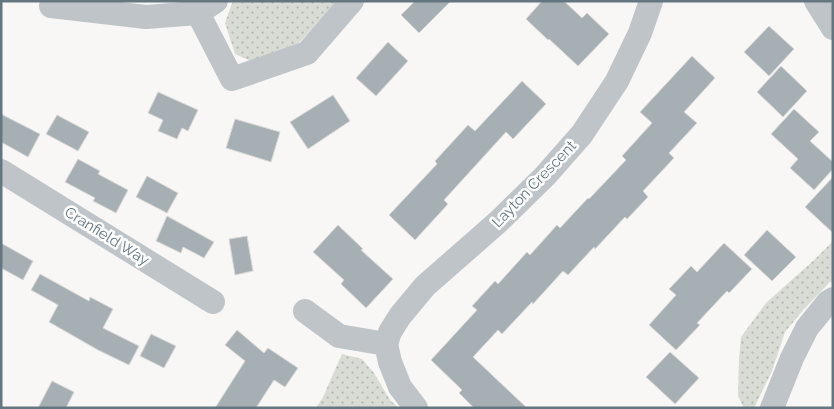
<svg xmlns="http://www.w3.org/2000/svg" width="834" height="409" font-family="Raleway,sans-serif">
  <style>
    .grass { fill: url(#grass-dots) }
    .building { fill: #a6b0b4; stroke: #d9d9d7 }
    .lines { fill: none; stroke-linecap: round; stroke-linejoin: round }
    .minor { stroke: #bec4c7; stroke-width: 24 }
    .labels { text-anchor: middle; stroke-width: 5; stroke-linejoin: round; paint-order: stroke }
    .street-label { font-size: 15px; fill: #64767f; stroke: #fff }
  </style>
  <defs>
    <pattern id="grass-dots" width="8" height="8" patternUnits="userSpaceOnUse" patternTransform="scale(1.25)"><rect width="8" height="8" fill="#d8dcd4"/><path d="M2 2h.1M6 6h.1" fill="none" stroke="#b3b7b1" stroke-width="1.8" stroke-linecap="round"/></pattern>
  </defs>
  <rect width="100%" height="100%" fill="#f8f7f5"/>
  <g class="grass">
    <path d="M235 1H337L298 44 253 62 235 54 225 23 232 3Z"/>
    <path d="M833 241V281L830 282 805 308 785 332 772 371 754 408H744L738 396 739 359 741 337 766 303 814 260Z"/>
    <path d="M342 354 362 359 374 373 390 400 399 408H316L323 397Z"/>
  </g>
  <g class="building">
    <path d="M415 1H451L419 33 401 15Z"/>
    <path d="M542 1H564L582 18 587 13 609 34 578 66 549 39 548 40 526 19Z"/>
    <path d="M769 26 794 49 769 76 744 52Z"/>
    <path d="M388 42 408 61 376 96 356 78Z"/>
    <path d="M692 56 715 78 684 112 697 123 669 153 674 158 643 191 648 197 627 219 625 217 595 249 594 247 568 275 563 271 533 304 532 302 502 334 498 330 473 357 527 408H474L459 393 462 390 431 360 477 310 472 306 495 281 498 284 527 252 530 255 557 225 560 228 588 198 589 199 626 160 622 156 652 123 640 112Z"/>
    <path d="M781 66 807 91 783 117 757 92Z"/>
    <path d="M522 81 546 104 513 139 506 132 444 200 448 204 415 240 389 215 437 164 435 161 468 125 475 131Z"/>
    <path d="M158 92 198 110 188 131 182 128 177 139 158 131 163 120 148 113Z"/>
    <path d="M333 95 350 121 308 149 290 122Z"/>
    <path d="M794 109 819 132 810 141 833 162V169L814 190 790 168 798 159 771 134Z"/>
    <path d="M1 114 40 134 28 157 1 142Z"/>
    <path d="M57 115 89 132 78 151 46 134Z"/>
    <path d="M235 119 280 132 271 162 226 148Z"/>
    <path d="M78 159 100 171 98 174 128 190 116 213 93 201 95 198 65 182Z"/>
    <path d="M147 176 178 193 167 213 136 197Z"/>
    <path d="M833 177V233L805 207Z"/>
    <path d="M167 216 214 242 204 258 183 247 181 253 156 241Z"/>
    <path d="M338 225 363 249 361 250 393 279 366 308 341 284 344 280 313 252Z"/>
    <path d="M767 230 796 257 772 281 744 255Z"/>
    <path d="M247 236 253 271 235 275 229 239Z"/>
    <path d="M1 243 33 261 23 280 1 268Z"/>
    <path d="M724 243 752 269 729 293 727 291 697 323 700 325 676 350 649 325 676 295 669 289 691 266 697 272Z"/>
    <path d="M40 274 89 301 90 297 113 309 103 328 139 346 129 365 98 350 49 322 58 305 31 290Z"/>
    <path d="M237 330 264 353 268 348 298 368 285 387 274 380 256 408H215L245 361 225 345Z"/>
    <path d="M151 334 176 346 164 368 140 356Z"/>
    <path d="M670 352 699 378 675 404 646 377Z"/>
    <path d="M52 381 74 392 66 408H38Z"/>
  </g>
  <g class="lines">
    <g class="minor">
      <path d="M816 1 833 28"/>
      <path d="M51 6 146 17 198 13 216 1"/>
      <path d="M198 13 232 79 307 53 352 1"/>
      <path d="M1 171 213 302"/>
      <path d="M305 311 339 336 386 344"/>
      <path d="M416 408 400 387 390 362 386 344 390 332 400 316 425 286 498 222 545 176 582 134 617 81 640 33 651 1"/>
      <path d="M772 408 792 358 807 328 828 302 833 299"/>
    </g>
  </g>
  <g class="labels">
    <g class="street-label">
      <text transform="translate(534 184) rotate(-46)" y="5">Layton Crescent</text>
      <text transform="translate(107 236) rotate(32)" y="5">Cranfield Way</text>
    </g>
  </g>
  <rect width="834" height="409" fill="none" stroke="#64767f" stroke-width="5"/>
</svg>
